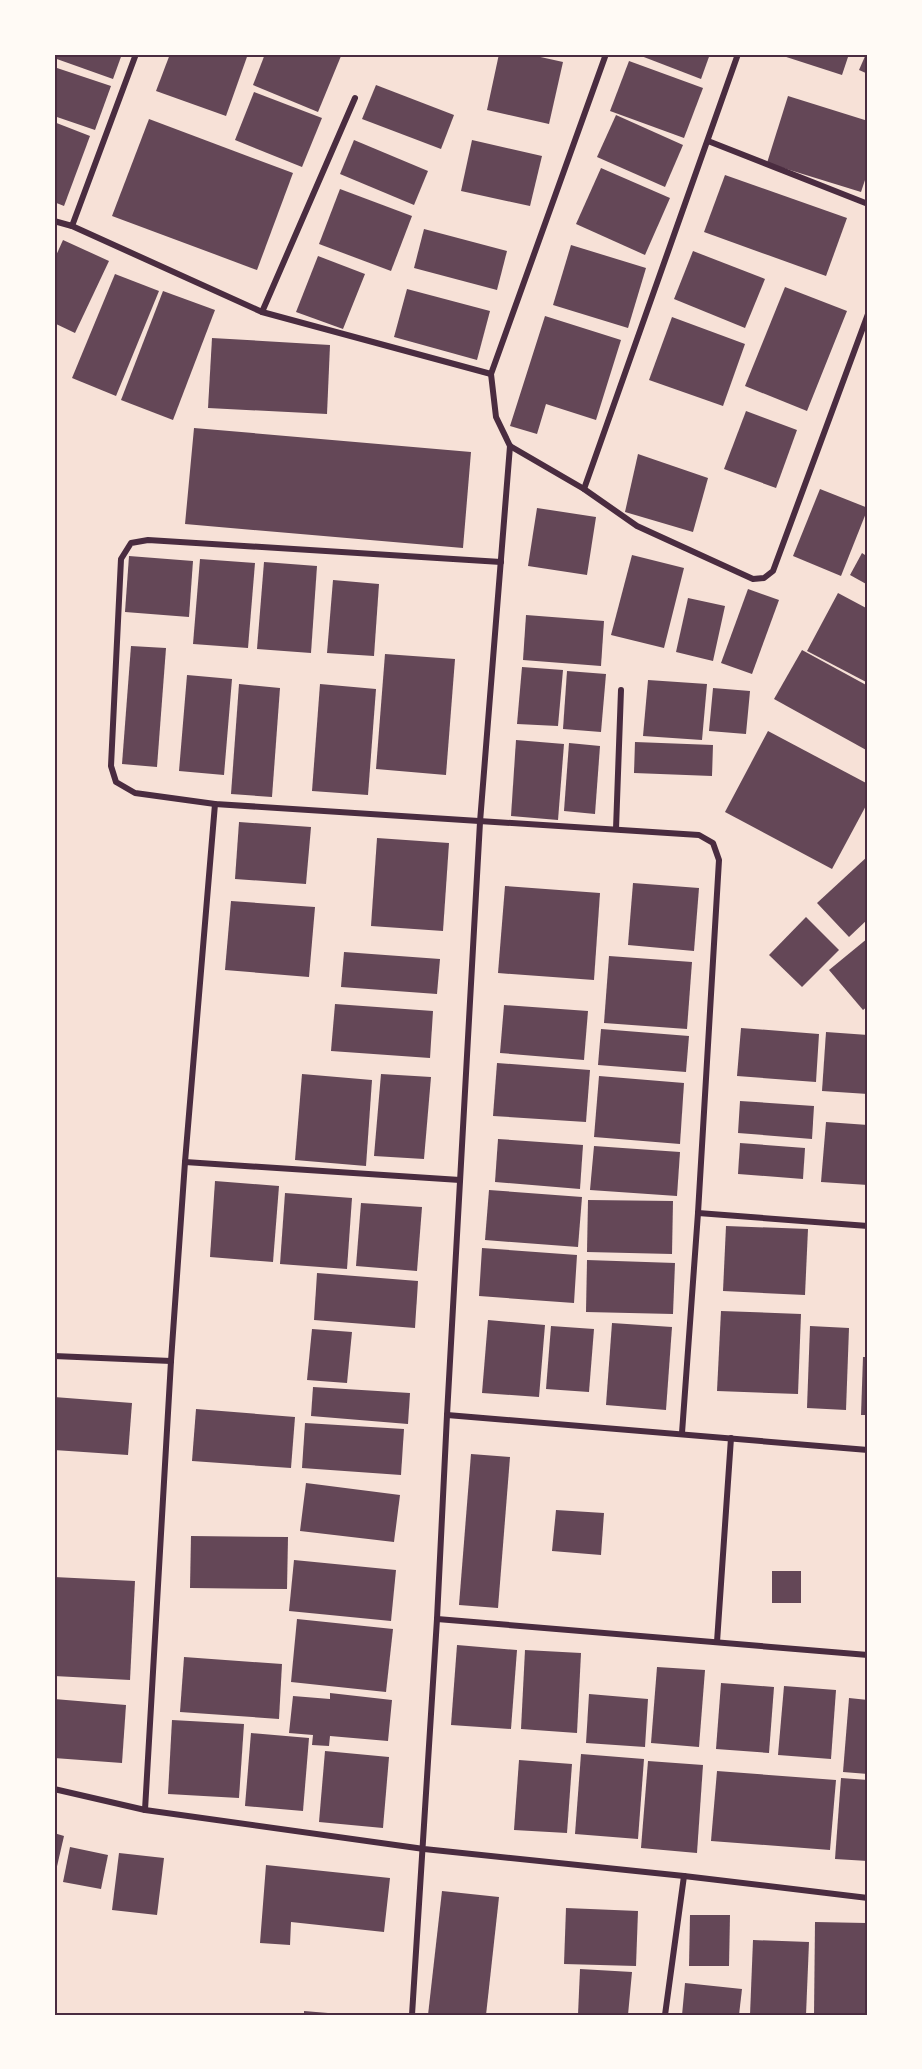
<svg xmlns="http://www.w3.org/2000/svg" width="922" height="2069" font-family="'IBM Plex Sans',sans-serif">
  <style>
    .building { fill: #644757 }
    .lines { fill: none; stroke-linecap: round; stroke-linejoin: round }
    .minor { stroke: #4a2c40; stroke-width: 6 }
    .neatline { fill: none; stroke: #4a2c40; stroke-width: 2 }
  </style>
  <rect width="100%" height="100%" fill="#f7e1d7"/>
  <g class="building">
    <path d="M54 54H122L113 79 54 58Z"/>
    <path d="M170 54H248L226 116 156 91Z"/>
    <path d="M265 54H337L341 56 318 112 253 85Z"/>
    <path d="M499 54H527L563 62 549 124 487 110Z"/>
    <path d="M636 54H710L701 79Z"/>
    <path d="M777 54H849L842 75Z"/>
    <path d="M866 54H868V74L859 70Z"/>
    <path d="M629 61 703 88 684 138 610 111Z"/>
    <path d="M54 67 111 86 95 130 54 116Z"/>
    <path d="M376 85 454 115 441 149 362 119Z"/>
    <path d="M254 92 322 118 302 167 235 140Z"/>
    <path d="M788 96 868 121V171L861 192 767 163Z"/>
    <path d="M616 115 683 145 665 187 597 157Z"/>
    <path d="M149 119 293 173 257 270 112 216Z"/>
    <path d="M54 122 90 136 64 206 54 202Z"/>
    <path d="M354 140 428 171 414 205 340 174Z"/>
    <path d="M472 140 542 156 530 206 461 191Z"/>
    <path d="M601 168 670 198 645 255 576 224Z"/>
    <path d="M725 175 847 218 826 276 704 232Z"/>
    <path d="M340 189 412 216 391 271 319 244Z"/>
    <path d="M424 229 507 251 497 290 414 268Z"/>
    <path d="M63 240 109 261 75 333 54 323V260Z"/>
    <path d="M571 245 646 268 628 328 553 305Z"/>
    <path d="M693 251 765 279 745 328 674 299Z"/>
    <path d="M318 256 365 274 343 329 296 312Z"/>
    <path d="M115 274 159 291 116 396 72 378Z"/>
    <path d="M785 287 847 311 807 411 745 386Z"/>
    <path d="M407 289 490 311 477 360 394 337Z"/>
    <path d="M163 291 215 310 173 420 121 400Z"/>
    <path d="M545 316 621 340 596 420 546 404 537 434 510 426Z"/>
    <path d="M672 317 745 344 723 406 649 380Z"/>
    <path d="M212 338 330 345 327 414 208 408Z"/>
    <path d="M746 411 797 430 776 488 724 469Z"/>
    <path d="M194 428 471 452 463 548 185 524Z"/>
    <path d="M638 454 708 478 693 532 625 512Z"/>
    <path d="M820 489 868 508 841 576 793 556Z"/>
    <path d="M537 508 596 517 587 575 528 566Z"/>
    <path d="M862 553 868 557V585L850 575Z"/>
    <path d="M632 555 684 568 664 648 611 635Z"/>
    <path d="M129 556 193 561 189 617 125 612Z"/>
    <path d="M200 559 255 563 248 648 193 644Z"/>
    <path d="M264 562 317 566 311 653 257 649Z"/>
    <path d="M333 580 379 584 374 656 327 653Z"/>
    <path d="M748 589 779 600 752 674 721 663Z"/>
    <path d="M838 593 868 609V683L807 651Z"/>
    <path d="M688 598 725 606 713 661 676 652Z"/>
    <path d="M526 615 604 621 601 666 523 660Z"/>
    <path d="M131 646 166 648 157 767 122 764Z"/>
    <path d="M802 650 868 686V751L774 699Z"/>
    <path d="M385 654 455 659 446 775 376 769Z"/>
    <path d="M522 667 563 670 558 726 517 724Z"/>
    <path d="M567 671 606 674 601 732 563 729Z"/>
    <path d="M187 675 232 679 224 775 179 771Z"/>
    <path d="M648 680 707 684 702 740 643 736Z"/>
    <path d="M239 684 280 688 272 797 231 794Z"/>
    <path d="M320 684 376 689 368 795 312 791Z"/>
    <path d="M713 688 750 691 746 734 709 731Z"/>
    <path d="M768 731 868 784V802L832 869 725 812Z"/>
    <path d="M516 740 564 744 558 820 511 816Z"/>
    <path d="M635 742 713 745 712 776 634 773Z"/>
    <path d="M569 743 600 746 595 814 564 811Z"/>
    <path d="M239 822 311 827 306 884 235 879Z"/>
    <path d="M377 838 449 843 443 931 371 926Z"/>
    <path d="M868 856V919L849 937 817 903Z"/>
    <path d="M633 883 699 888 694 951 628 945Z"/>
    <path d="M505 886 600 893 594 980 498 973Z"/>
    <path d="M231 901 315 907 309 977 225 970Z"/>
    <path d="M806 917 839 950 802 987 769 955Z"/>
    <path d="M868 938V1006L863 1010 829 970Z"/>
    <path d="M344 952 440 959 437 994 341 987Z"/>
    <path d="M609 956 692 962 687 1029 604 1023Z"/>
    <path d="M335 1004 433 1011 430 1058 331 1051Z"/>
    <path d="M504 1005 588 1011 584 1060 500 1053Z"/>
    <path d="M741 1028 819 1034 816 1082 737 1076Z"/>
    <path d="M601 1029 689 1036 686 1072 598 1065Z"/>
    <path d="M826 1032 868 1035V1094L822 1091Z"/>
    <path d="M497 1063 590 1070 586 1122 493 1116Z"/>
    <path d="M302 1074 372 1080 366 1166 295 1160Z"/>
    <path d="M381 1074 431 1077 424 1159 374 1156Z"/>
    <path d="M599 1076 684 1083 680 1144 594 1137Z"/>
    <path d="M740 1101 814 1106 812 1139 738 1133Z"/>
    <path d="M826 1122 868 1125V1185L821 1182Z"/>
    <path d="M498 1139 583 1145 580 1189 495 1182Z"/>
    <path d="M740 1143 805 1148 803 1179 738 1174Z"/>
    <path d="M594 1146 680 1152 677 1196 590 1190Z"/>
    <path d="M215 1181 279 1186 273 1262 210 1257Z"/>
    <path d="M489 1190 582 1197 578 1247 485 1240Z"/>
    <path d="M285 1193 352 1198 347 1269 280 1264Z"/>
    <path d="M588 1200 673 1201 672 1254 587 1252Z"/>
    <path d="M361 1203 422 1207 417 1271 356 1266Z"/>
    <path d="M726 1226 808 1229 805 1295 723 1291Z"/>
    <path d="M482 1248 577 1255 574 1303 479 1296Z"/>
    <path d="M587 1260 675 1263 673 1314 586 1312Z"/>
    <path d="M317 1273 418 1281 415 1328 314 1320Z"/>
    <path d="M721 1311 801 1314 798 1394 717 1391Z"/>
    <path d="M488 1320 545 1325 539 1397 482 1393Z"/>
    <path d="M612 1323 672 1327 666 1410 606 1405Z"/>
    <path d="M551 1326 594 1329 589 1392 546 1389Z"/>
    <path d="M810 1326 849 1328 846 1410 807 1408Z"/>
    <path d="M312 1329 352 1332 347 1383 307 1380Z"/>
    <path d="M863 1357H868V1415H861Z"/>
    <path d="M313 1387 410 1393 408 1424 311 1416Z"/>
    <path d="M54 1397 132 1403 128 1455 54 1450Z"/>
    <path d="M196 1409 295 1417 291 1468 192 1461Z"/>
    <path d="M305 1423 404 1429 401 1475 302 1468Z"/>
    <path d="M471 1454 510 1457 498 1608 459 1605Z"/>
    <path d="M306 1483 400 1495 394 1542 300 1531Z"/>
    <path d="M556 1510 604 1513 601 1555 552 1551Z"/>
    <path d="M191 1536 288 1537 287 1589 190 1588Z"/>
    <path d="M294 1560 396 1570 391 1621 289 1611Z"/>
    <rect x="772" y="1571" width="29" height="32"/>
    <path d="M54 1577 135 1581 130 1680 54 1676Z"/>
    <path d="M297 1619 393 1629 386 1692 291 1682Z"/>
    <path d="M457 1645 517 1650 511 1729 451 1725Z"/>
    <path d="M525 1650 581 1653 577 1733 521 1729Z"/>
    <path d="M184 1657 282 1664 279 1719 180 1712Z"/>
    <path d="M657 1667 705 1670 699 1747 651 1743Z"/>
    <path d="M721 1683 774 1687 769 1753 716 1749Z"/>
    <path d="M784 1686 836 1690 831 1759 778 1755Z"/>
    <path d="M330 1693 392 1700 388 1741 330 1736 329 1746 312 1745 313 1735 289 1733 293 1696 330 1699Z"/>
    <path d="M589 1694 648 1699 645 1747 586 1743Z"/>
    <path d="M849 1698 868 1700V1774L843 1772Z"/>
    <path d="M54 1699 126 1705 122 1763 54 1758Z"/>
    <path d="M172 1720 244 1724 239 1798 168 1794Z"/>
    <path d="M251 1733 309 1738 303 1811 245 1806Z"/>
    <path d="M325 1751 389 1757 383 1828 319 1822Z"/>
    <path d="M581 1754 644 1759 638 1839 575 1834Z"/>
    <path d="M519 1760 572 1764 567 1833 514 1830Z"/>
    <path d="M648 1761 703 1765 697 1853 641 1848Z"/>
    <path d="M717 1771 836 1780 830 1850 711 1841Z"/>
    <path d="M841 1778 868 1780V1861L835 1859Z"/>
    <path d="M54 1833 64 1836 55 1875H54Z"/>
    <path d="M70 1847 108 1855 101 1889 63 1882Z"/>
    <path d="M119 1853 164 1858 157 1915 112 1910Z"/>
    <path d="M266 1865 390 1878 384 1932 291 1922 290 1945 260 1943Z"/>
    <path d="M442 1891 499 1897 486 2015H428Z"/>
    <path d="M566 1908 638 1911 636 1966 564 1964Z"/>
    <path d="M690 1915H730L729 1966H689Z"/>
    <path d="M815 1922 866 1923 865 2015H814Z"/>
    <path d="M753 1940 809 1942 806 2015H750Z"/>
    <path d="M580 1969 632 1972 628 2015H578Z"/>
    <path d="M685 1983 742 1989 739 2015H682Z"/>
    <path d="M304 2011 328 2013V2015H304Z"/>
  </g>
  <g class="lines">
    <g class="minor">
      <path d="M606 54 491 374 496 417 510 446 584 489 637 526 753 579 764 578 773 571 868 314"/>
      <path d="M708 141 868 204"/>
      <path d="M54 221 72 226 262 312 491 374"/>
      <path d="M72 226 136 54"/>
      <path d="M262 312 355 98"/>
      <path d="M510 446 480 822 447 1415 868 1450"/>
      <path d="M584 489 738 54"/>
      <path d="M501 562 148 540 131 543 121 559 111 766 116 782 135 793 215 804 699 835 713 843 719 860 698 1213 868 1226"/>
      <path d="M616 829 621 690"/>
      <path d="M185 1162 460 1180"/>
      <path d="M54 1356 171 1361"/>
      <path d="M447 1415 437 1619 868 1655"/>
      <path d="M682 1433 698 1213"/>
      <path d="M717 1642 731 1438"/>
      <path d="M54 1789 145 1810 424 1849 684 1876 868 1898"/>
      <path d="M145 1810 171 1361 185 1162 215 804"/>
      <path d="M412 2015 437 1619"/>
      <path d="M665 2015 684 1876"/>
    </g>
  </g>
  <rect width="922" height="2069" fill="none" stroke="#fffaf5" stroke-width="111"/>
  <rect x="56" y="56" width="810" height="1958" class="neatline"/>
</svg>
